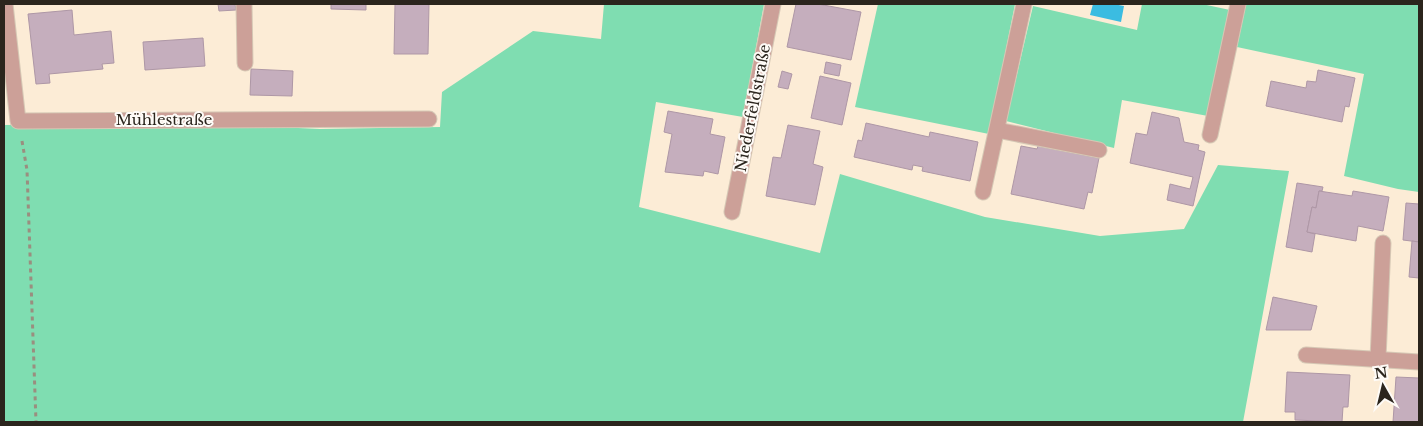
<svg xmlns="http://www.w3.org/2000/svg" width="1423" height="426" font-family="'Libre Baskerville',serif">
  <style>
    .green { fill: #7fddb1 }
    .water { fill: #3bbce1 }
    .building { fill: #c5aebd; stroke: #ae97a6 }
    .lines { fill: none; stroke-linecap: round; stroke-linejoin: round }
    .minor-casing { stroke: #d6c8b5; stroke-width: 17 }
    .path { stroke: #9a8e7f; stroke-width: 3; stroke-dasharray: 4 4; stroke-linecap: butt }
    .minor { stroke: #cca098; stroke-width: 15 }
    .labels { text-anchor: middle; stroke-width: 4; stroke-linejoin: round; paint-order: stroke }
    .street-label { font-size: 15px; fill: #2b251d; stroke: #fefbf7 }
  </style>
  <rect width="100%" height="100%" fill="#fcecd6"/>
  <g class="green">
    <path d="M604 4H764L743 117 656 102 639 207 820 253 840 174 985 217 1100 236 1184 229 1218 165 1289 171 1243 422H4V125L210 124 320 129 440 127 442 92 533 31 601 39Z"/>
    <path d="M878 4H1015L989 134 855 107Z"/>
    <path d="M1142 4H1202L1230 10 1208 116 1122 100 1114 148 1006 121 1033 6 1137 30Z"/>
    <path d="M1246 4H1419V192L1398 189 1344 176 1364 74 1237 47Z"/>
  </g>
  <path class="water" d="M1093 4H1113L1124 6 1121 22 1090 15Z"/>
  <g class="building">
    <path d="M218 4H235L236 10 219 11Z"/>
    <path d="M331 4H366V10L331 9Z"/>
    <path d="M395 4H429L428 54H394Z"/>
    <path d="M796 4H818L861 12 851 60 787 47Z"/>
    <path d="M72 10 74 35 111 31 114 63 102 64 103 69 49 74 50 83 36 84 28 14Z"/>
    <path d="M203 38 205 66 145 70 143 42Z"/>
    <path d="M826 62 841 65 839 76 824 73Z"/>
    <path d="M251 69 293 71 292 96 250 95Z"/>
    <path d="M1318 70 1355 78 1349 107 1345 106 1342 122 1266 106 1271 81 1306 88 1307 81 1316 82Z"/>
    <path d="M782 71 792 74 788 89 778 87Z"/>
    <path d="M820 76 851 83 842 125 811 118Z"/>
    <path d="M668 111 713 119 710 134 725 137 718 174 704 171 703 176 665 172 672 134 664 132Z"/>
    <path d="M1152 112 1179 118 1184 142 1199 145 1198 150 1205 152 1193 206 1167 200 1170 184 1190 189 1193 177 1130 163 1136 133 1147 135Z"/>
    <path d="M866 123 929 137 930 132 978 142 970 181 922 171 923 167 913 165 912 170 854 157 858 140 862 141Z"/>
    <path d="M788 125 820 131 813 164 823 167 815 205 766 196 773 157 781 158Z"/>
    <path d="M1021 146 1037 149 1038 146 1099 158 1092 193 1088 192 1084 209 1011 194Z"/>
    <path d="M1297 183 1323 187 1322 191H1319L1316 208 1312 207 1307 232 1315 234 1312 252 1286 247Z"/>
    <path d="M1319 191 1352 196 1353 191 1389 197 1383 231 1358 226 1356 241 1307 232 1312 207 1316 208Z"/>
    <path d="M1406 203 1419 204V242L1403 240Z"/>
    <path d="M1412 241 1419 242V278L1409 277Z"/>
    <path d="M1273 297 1317 306 1311 330H1266Z"/>
    <path d="M1287 372 1350 375 1348 407H1343L1342 422 1295 420V412H1285Z"/>
    <path d="M1396 377 1419 378V422H1393Z"/>
  </g>
  <g class="lines">
    <g class="minor-casing">
      <g id="minor">
        <path d="M5 4 18 121 429 119"/>
        <path d="M244 4 245 63"/>
        <path d="M997 130 1099 150"/>
        <path d="M1210 135 1238 4"/>
        <path d="M983 192 1024 4"/>
        <path d="M732 212 773 4"/>
        <path d="M1306 355 1419 362"/>
        <path d="M1378 359 1383 243"/>
      </g>
    </g>
    <path class="path" d="M22 141 27 170 36 422"/>
    <use href="#minor" class="minor"/>
  </g>
  <g class="labels">
    <g class="street-label">
      <text transform="translate(753 108) rotate(-79)" y="5">Niederfeldstraße</text>
      <text x="164" y="125">Mühlestraße</text>
    </g>
  </g>
  <rect width="1423" height="426" fill="none" stroke="#2b251d" stroke-width="10"/>
  <g transform="translate(1383 386) rotate(352)" stroke="#fefbf7" stroke-width="4" paint-order="stroke">
  <path d="M0-4L9 19L0 12L-9 19Z" fill="#2b251d"/>
  <text y="-8" font-size="14" font-weight="bold" text-anchor="middle" fill="#2b251d">N</text>
  </g>
</svg>
